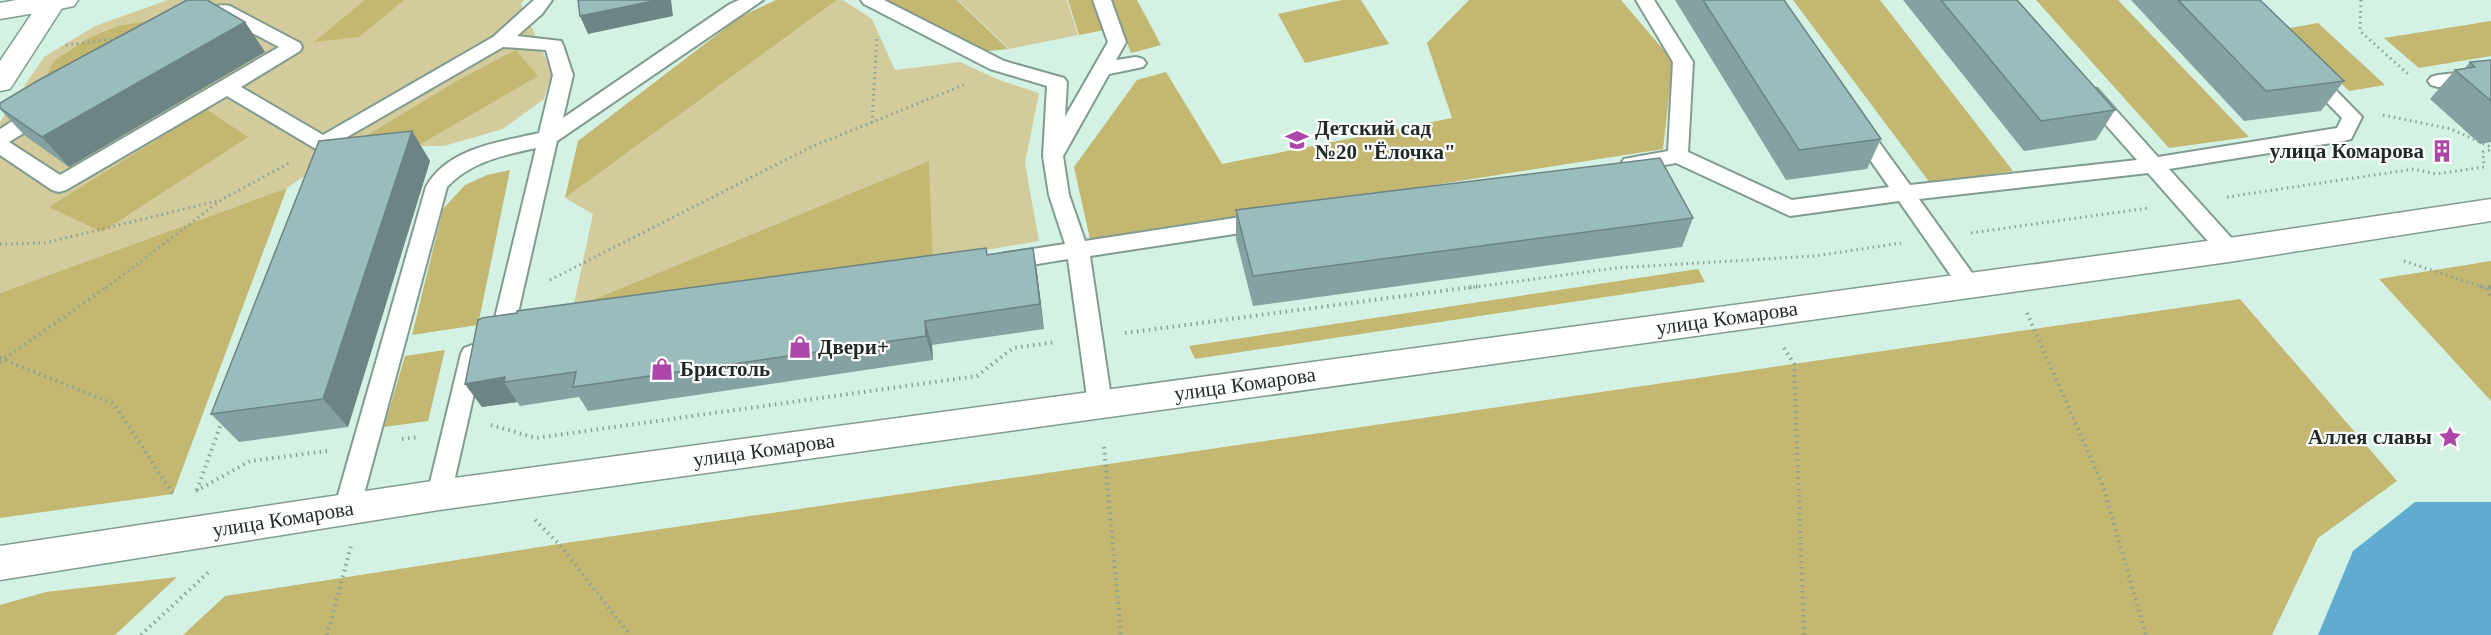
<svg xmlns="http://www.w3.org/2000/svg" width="2491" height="635" font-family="'Times New Roman',serif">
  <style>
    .green { fill: #d3cb9c }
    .forest { fill: #c3b771 }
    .water { fill: #60acd0 }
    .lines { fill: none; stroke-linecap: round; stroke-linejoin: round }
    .service-casing { stroke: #819c8f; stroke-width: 4 }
    .tertiary-casing { stroke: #819c8f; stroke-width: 3 }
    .secondary-casing { stroke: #819c8f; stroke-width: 3 }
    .path-far1 { stroke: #8aa196; stroke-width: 3; stroke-dasharray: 1.5 4; stroke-linecap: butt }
    .path { stroke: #8aa196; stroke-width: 4; stroke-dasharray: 1.5 4.5; stroke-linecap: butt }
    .service { fill: #fff; fill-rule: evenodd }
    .tertiary { fill: #fff; fill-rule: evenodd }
    .secondary { fill: #fff; fill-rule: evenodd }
    .wall { fill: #85a2a3 }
    .shaded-wall { fill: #6c8484 }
    .building { fill: #9bbcbd; stroke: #6c8484; stroke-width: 1.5 }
    .labels { text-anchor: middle; stroke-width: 4.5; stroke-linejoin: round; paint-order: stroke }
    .poi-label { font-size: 21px; font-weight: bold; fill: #1f2a24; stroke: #fff; text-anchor: start }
    .street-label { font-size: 21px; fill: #1f2a24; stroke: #fff }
  </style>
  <rect width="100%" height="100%" fill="#d4f2e4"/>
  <g class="green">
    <path d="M168 0H524L521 4 552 72 544 99 503 129 444 146H417L338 153 287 188 0 293V122L44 57 95 26Z"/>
    <path d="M837 0H843L872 19 895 70 960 62 999 80 1039 93 1025 163 1039 241 933 259 929 161 573 308 593 214 565 198Z"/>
    <path d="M958 0H1067L1078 35 1009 49Z"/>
  </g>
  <g class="forest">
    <path d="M365 0H404L359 37 314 42Z"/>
    <path d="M776 0H837L565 198 578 141 740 17Z"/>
    <path d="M887 0H957L1008 49 980 52Z"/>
    <path d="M1068 0H1092L1104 30 1079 35Z"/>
    <path d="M1111 0H1137L1161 45 1131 53Z"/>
    <path d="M1342 0H1361L1389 44 1305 63 1278 14Z"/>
    <path d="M1469 0H1621L1673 61 1663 149 1090 239 1074 167 1137 80 1166 72 1222 164 1452 118 1427 43Z"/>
    <path d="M1793 0H1880L2013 171 1930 183Z"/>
    <path d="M2036 0H2118L2249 137 2169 148Z"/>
    <path d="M182 15 25 116 54 61 89 38 118 26Z"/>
    <path d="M2491 21V56L2419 68 2384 38Z"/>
    <path d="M2318 23 2385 85 2349 91 2284 29Z"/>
    <path d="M516 50 538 76 417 146 338 153 462 78Z"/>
    <path d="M206 109 248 137 102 232 49 207Z"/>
    <path d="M929 161 933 259 573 308Z"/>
    <path d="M510 170 478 325 412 335 443 209 465 185 487 175Z"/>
    <path d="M287 188 173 494 0 518V293Z"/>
    <path d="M2491 261V401L2379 279Z"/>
    <path d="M1698 269 1705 282 1195 359 1189 346Z"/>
    <path d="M2240 299 2397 481 2318 538 2272 635H183L225 596 559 544Z"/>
    <path d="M445 350 428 421 384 427 405 356Z"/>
    <path d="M177 577 115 635H0V605L46 592Z"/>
  </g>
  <path class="water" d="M2415 502H2491V635H2318L2353 551Z"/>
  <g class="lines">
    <g class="service-casing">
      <g id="service">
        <path d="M534 0H552L542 14 517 36 561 41 563 45 573 75 563 118 730 4 739 0H763L557 141 515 326 512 332 504 335 496 332 493 326 536 148C503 155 470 162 447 187L360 509 356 517 347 520 338 517 334 509 426 187C447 148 500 142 539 133L553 75 546 50 503 47 323 151 316 149 227 96 66 190 59 192 52 190 0 155V129C14 121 33 103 50 107L53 112 50 117 9 142 60 175 279 47 222 17 197 25 190 23 188 19C194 10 220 3 230 6L300 43 302 47 300 51 241 87 323 135 493 37Z"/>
        <path d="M861 0H884L1004 61 1064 78 1067 82 1065 117 1108 42 1093 0H1111L1126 42 1116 60 1136 57 1143 59 1146 63 1143 67 1109 74 1063 156 1069 195 1085 241 1267 213 1274 216 1278 221 1274 226 1267 229 1090 256 1112 404 1108 411 1100 414 1092 411 1088 404 1068 259 1006 269 998 267 995 261 998 255 1006 253 1065 244 1049 195 1043 156 1047 86 990 69 864 4Z"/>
        <path d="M1636 0H1654L1693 62 1688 152 1792 200 1889 187 1848 128 1851 123 1858 121 1865 123 1910 185 2137 160 2083 99 2080 94 2083 89 2090 88 2097 89 2158 157 2337 128 2342 118 2300 75 2303 71 2310 69 2317 71 2362 117 2351 139 2344 141 2169 169 2237 244 2240 250 2237 256 2229 258 2221 256 2148 173 1919 199 1980 284 1977 290 1969 292 1961 290 1899 201 1790 216 1676 163 1631 171 1624 169 1621 164 1624 159 1668 151 1673 62Z"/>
        <path d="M2491 69V81L2438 87 2431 85 2428 81 2431 77 2438 75Z"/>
        <path d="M472 345 480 348 483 354 451 495 448 502 439 506 430 502 427 495 461 354 464 348Z"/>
      </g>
    </g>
    <g class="tertiary-casing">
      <g id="tertiary">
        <path d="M41 0H65L66 2 10 89 0 91V61Z"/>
        <path d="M2491 199V221L2229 262 439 510 0 580V546L439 480 2229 238Z"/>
      </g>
    </g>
    <g class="secondary-casing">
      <path id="secondary" d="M16 0H78L74 6 65 8 0 19V3Z"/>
    </g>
    <g class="path-far1">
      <path d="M2361 0 2360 31 2408 74"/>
      <path d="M66 45 121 38"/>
      <path d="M2383 115 2451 129 2491 147"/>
      <path d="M872 123 877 36"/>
      <path d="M2227 197 2414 169 2436 174 2484 167 2483 152 2491 150"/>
      <path d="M1971 233 2148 208"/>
      <path d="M0 244 45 243 217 201"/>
      <path d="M2404 261 2485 288"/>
      <path d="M550 280 811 147 966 84"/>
      <path d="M106 288 221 200 291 162"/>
      <path d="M1468 288 1615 268 1815 256 1901 243"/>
      <path d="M2488 288 2491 287"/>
    </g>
    <g class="path">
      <path d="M2480 286 2486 288"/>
      <path d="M2491 287 2486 288 2491 297"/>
      <path d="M2027 313 2103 486 2146 635"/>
      <path d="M1125 333 1479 286"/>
      <path d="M1784 348 1794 364 1804 635"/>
      <path d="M0 358 114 404 173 494"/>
      <path d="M0 362 108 286"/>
      <path d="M491 425 536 438 977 376 1013 348 1056 342"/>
      <path d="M402 439 419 437"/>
      <path d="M1104 447 1121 635"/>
      <path d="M197 490 222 421"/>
      <path d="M196 491 250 461 327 451"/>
      <path d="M535 520 559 544 630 635"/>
      <path d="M141 635 211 570"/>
      <path d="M327 635 351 546"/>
    </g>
    <use href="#service" class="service"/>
    <use href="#tertiary" class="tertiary"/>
    <use href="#secondary" class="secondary"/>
  </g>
  <g class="wall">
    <path d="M1675 0H1784L1881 139 1867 169 1786 180Z"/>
    <path d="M1903 0H2017L2115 110 2096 140 2024 151Z"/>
    <path d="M2131 0H2260L2344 81 2321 111 2244 121Z"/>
    <path d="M245 22 265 52 69 167 24 135 0 109V103Z"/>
    <path d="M2491 60V142L2480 144 2430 99 2455 70 2465 68 2470 62Z"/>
    <path d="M412 131 430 161 348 427 239 442 211 414Z"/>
    <path d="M1236 210 1693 218 1682 247 1253 306 1236 239Z"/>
    <path d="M1033 248 1037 272 1044 329 932 345 933 360 588 411 579 397 520 406 517 402 482 407 465 384 988 254Z"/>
  </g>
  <g class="shaded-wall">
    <path d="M658 0H671L673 16 588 34 580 16Z"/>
    <path d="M245 22 265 52 69 167 42 137Z"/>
    <path d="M412 131 430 161 348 427 323 399Z"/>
    <path d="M1033 248 1037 272 1044 329 1040 304Z"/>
    <path d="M925 321 932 345 933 360 926 336Z"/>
    <path d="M505 377 504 382 517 402 482 407 465 384Z"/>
  </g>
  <g class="building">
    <path d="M187 0H207L245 22 42 137 0 108V103L39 80Z"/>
    <path d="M578 0H658L580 16Z"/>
    <path d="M1703 0H1784L1881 139 1799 150Z"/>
    <path d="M1941 0H2017L2115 110 2041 121Z"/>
    <path d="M2178 0H2260L2344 81 2266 91Z"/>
    <path d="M2491 60V101L2455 70 2475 67 2470 62Z"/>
    <path d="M412 131 323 399 211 414 319 141Z"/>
    <path d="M1660 158 1693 218 1253 276 1236 210Z"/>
    <path d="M986 248 987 255 1033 248 1040 304 925 321 926 336 573 387 576 372 504 382 505 377 465 384 478 320 482 318 517 313V311Z"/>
  </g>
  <defs>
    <g id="school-bare" transform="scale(1.8)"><path d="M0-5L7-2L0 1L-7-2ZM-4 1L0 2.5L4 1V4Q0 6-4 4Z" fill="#ad46a9" stroke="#fff" stroke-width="2.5" paint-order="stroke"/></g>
    <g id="building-bare" transform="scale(1.8)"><path d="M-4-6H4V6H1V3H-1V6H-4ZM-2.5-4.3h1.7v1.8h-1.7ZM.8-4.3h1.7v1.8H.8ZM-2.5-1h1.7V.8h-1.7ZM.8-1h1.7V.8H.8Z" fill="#ad46a9" stroke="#fff" stroke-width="2.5" paint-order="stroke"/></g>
    <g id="shop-bare" transform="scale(1.8)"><path d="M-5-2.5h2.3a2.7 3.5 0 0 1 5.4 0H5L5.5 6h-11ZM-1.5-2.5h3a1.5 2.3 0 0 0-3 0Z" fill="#ad46a9" stroke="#fff" stroke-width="2.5" paint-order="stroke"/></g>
    <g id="sight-bare" transform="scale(1.8)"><path d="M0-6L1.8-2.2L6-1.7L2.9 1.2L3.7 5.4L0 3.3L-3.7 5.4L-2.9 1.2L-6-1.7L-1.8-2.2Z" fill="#ad46a9" stroke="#fff" stroke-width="2.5" paint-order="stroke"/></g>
  </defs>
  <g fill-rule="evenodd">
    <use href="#school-bare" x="1297" y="140"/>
    <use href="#building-bare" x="2442" y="151"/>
    <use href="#shop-bare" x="800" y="347"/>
    <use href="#shop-bare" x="662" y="369"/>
    <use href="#sight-bare" x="2450" y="437"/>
  </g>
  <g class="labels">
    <g class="poi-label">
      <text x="1315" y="135">Детский сад<tspan x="1315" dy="24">№20 "Ёлочка"</tspan></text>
      <text x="2424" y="158" text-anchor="end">улица Комарова</text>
      <text x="818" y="354">Двери+</text>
      <text x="680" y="376">Бристоль</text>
      <text x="2432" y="444" text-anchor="end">Аллея славы</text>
    </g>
    <g class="street-label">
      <text transform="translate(1727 318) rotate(-8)" y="7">улица Комарова</text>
      <text transform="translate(1245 384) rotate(-8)" y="7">улица Комарова</text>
      <text transform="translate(764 450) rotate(-8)" y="7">улица Комарова</text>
      <text transform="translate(283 519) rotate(-9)" y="7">улица Комарова</text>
    </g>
  </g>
</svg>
